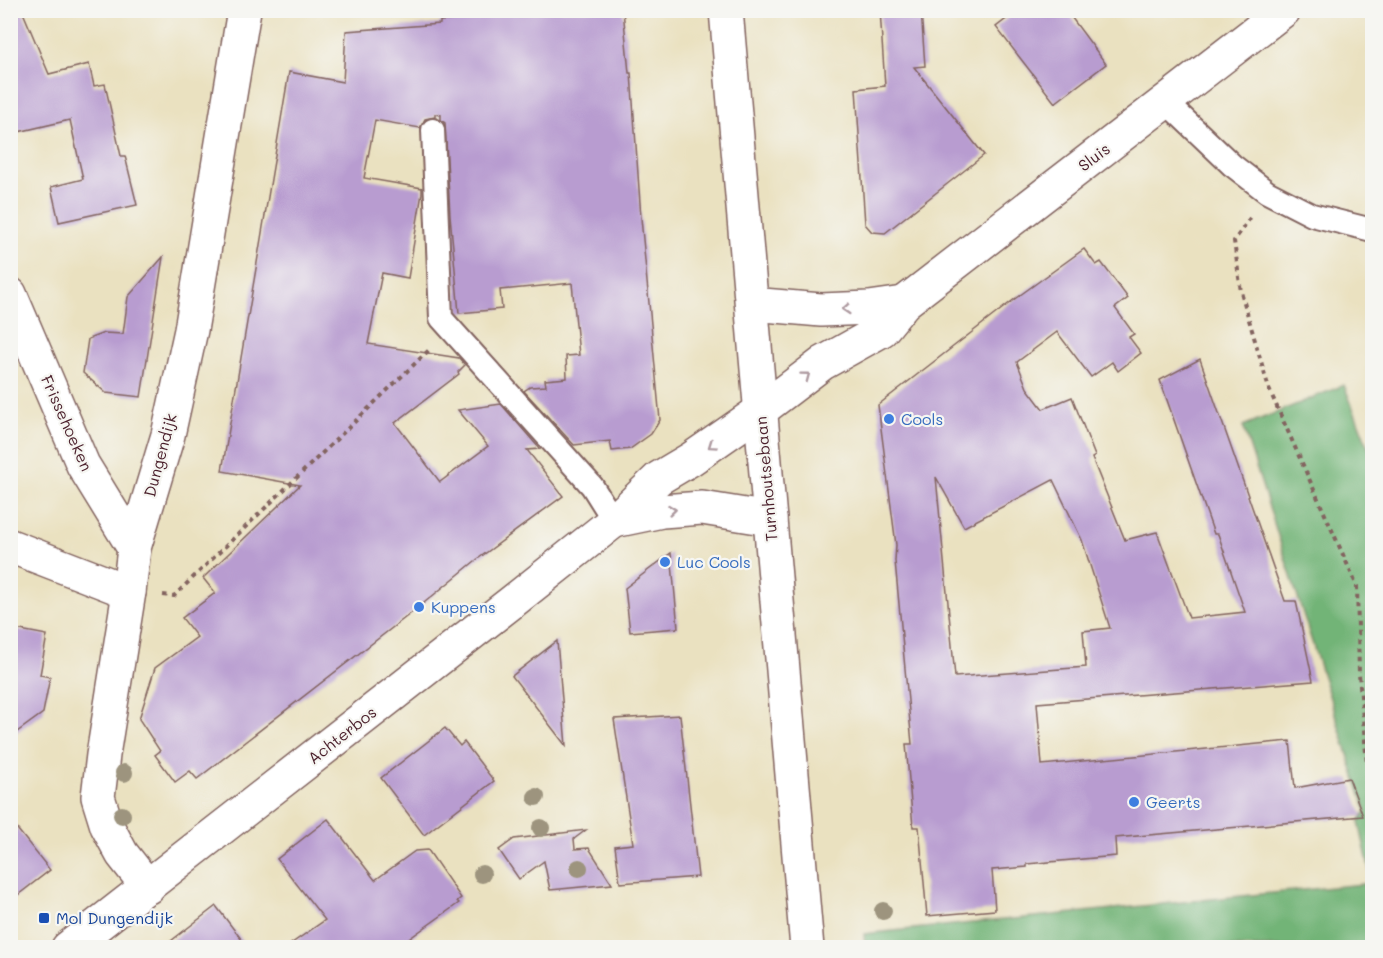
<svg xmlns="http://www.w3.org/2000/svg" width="1383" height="958" font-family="Mali,sans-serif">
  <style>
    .forest { fill: #72b477; stroke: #5e6a51; stroke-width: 1.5 }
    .building { fill: #b89cd0; fill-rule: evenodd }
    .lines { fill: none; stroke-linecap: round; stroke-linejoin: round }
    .service-casing { stroke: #82635f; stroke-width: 26 }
    .minor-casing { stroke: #82635f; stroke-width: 36 }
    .tertiary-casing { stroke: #82635f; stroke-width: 36 }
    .primary-casing { stroke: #82635f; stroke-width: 36 }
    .path { stroke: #82635f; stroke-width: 4; stroke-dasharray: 4.5 4.5; stroke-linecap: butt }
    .service { stroke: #fff; stroke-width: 22 }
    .minor { stroke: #fff; stroke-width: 33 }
    .tertiary { stroke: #fff; stroke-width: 33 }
    .primary { stroke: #fff; stroke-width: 33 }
    .tree { fill: #9d947e }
    .oneway { stroke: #ae9aa0 }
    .shop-dot { fill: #3f7fe0; stroke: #f6f6f2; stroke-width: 2 }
    .transit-dot { fill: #1a4fb4; stroke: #f6f6f2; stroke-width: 2 }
    .labels { text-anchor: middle; stroke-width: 4.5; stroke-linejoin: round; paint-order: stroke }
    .street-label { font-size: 16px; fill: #4a1f2b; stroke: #f6f6f2 }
    .shop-label { font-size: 16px; fill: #366cbe; stroke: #f6f6f2; text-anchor: start }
    .transit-label { font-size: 16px; fill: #164399; stroke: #f6f6f2; text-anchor: start }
  </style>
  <rect width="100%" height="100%" fill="#f6f6f2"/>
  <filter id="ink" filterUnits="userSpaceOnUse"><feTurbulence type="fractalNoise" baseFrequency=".0167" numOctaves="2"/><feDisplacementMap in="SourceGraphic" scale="12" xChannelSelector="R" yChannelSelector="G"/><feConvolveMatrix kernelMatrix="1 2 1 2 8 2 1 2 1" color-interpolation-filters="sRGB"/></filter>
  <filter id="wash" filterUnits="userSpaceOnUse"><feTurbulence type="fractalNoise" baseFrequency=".008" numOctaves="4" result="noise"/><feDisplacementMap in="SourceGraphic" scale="24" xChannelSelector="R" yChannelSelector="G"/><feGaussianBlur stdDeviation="1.35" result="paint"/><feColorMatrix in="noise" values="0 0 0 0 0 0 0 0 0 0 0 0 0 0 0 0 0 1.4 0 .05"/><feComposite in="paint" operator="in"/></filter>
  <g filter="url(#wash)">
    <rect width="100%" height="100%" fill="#eae1c0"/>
    <g class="forest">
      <path d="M1344 385 1372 457V881L1359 822 1366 811 1243 426Z"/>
      <path d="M1372 883V947H865L864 934Z"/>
    </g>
    <g id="blocks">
      <g class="building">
        <path d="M10 10H22L49 74 89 64 94 86 105 84 121 156H125L137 205 59 222 51 187 83 179 70 120 18 132 10 100Z"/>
        <path d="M519 10H623L629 73H631L641 218 660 420 651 434 630 449 612 451 610 441 574 445 524 391 530 387 546 386 545 380 567 378 566 356 579 355 572 283 500 290 502 309 459 313 450 215 445 123 441 120V115L435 114V117L425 119 420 128 375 120 364 178 422 188V193L408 278 382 273 368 344 459 358 465 365 458 372 459 374 395 423 440 482 488 446 458 410 501 404 540 449 527 450 563 496 475 561 419 607 197 779 190 771 175 782 155 755 160 751 139 719 155 668 197 637 182 618 215 593 203 578 300 485 222 471 289 72 343 82 346 31 440 24V21L456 20 455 17 519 13Z"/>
        <path d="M880 10H921L925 66 914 67 984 155 885 233 872 232 865 224 856 89 885 86Z"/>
        <path d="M1018 10H1066L1106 64 1055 103 996 27Z"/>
        <path d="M1084 249 1096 265 1101 262 1128 298 1115 308 1134 334 1129 337 1141 353 1118 371 1112 362 1091 377 1057 332 1017 362 1027 388 1043 409 1072 397 1095 456 1092 458 1125 540 1157 532 1189 618 1245 612 1218 534H1214L1160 380 1200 359 1285 601H1296L1313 681 1037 703 1042 765 1290 741 1295 788 1349 778 1363 816 1115 838 1116 856 1027 864V867L992 870 995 910 927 916 919 827H913L906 744H912L895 561 896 545 878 405 1016 298ZM936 477 964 527 1053 480 1082 540 1110 628 1083 631 1086 667 955 677Z"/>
        <path d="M163 257 141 397 106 393 83 373 88 339 104 333 123 334 128 297Z"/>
        <path d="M671 553 678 628 630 632 625 588Z"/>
        <path d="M10 628 47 635 40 675 50 677 43 713 10 737Z"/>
        <path d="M557 641 566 746 512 676Z"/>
        <path d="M680 715 698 877 620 883 615 846 633 844 614 719Z"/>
        <path d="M445 728 460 746 464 742 494 781 424 835 381 778Z"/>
        <path d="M328 819 375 880 415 851 428 850 461 898 457 901 459 903 396 948H285L325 920 277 859Z"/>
        <path d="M10 820 50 870 10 901Z"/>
        <path d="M586 830 574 839 575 849 589 848 612 884 550 890 544 861 519 879 499 850 514 839Z"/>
        <path d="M216 906 248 948H162L203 916Z"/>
      </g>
    </g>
  </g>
  <g filter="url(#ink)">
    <use href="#blocks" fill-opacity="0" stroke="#82635f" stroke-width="1.5"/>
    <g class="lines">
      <g class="service-casing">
        <g id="service">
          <path d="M1166 102 1232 165 1267 192 1312 215 1372 230"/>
          <path d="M433 130 441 318 592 486 614 521"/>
        </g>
      </g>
      <g class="minor-casing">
        <g id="minor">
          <path d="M10 294 83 465 134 548"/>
          <path d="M10 546 129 592"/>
          <path d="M148 887 122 854 107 826 98 797 103 755 129 592 134 548 168 435 191 330 244 10"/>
        </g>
      </g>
      <g class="tertiary-casing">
        <g id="tertiary">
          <path d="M752 304 821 310 869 308 904 303"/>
          <path d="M614 521 662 511 702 508 770 519"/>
          <path d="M68 948 512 602 614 521 659 478 691 459 760 411 823 363 882 330 904 303 1284 10"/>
        </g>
      </g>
      <g class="primary-casing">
        <path id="primary" d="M726 10 807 948"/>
      </g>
      <g class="path">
        <path d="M1250 218 1234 241 1241 292 1269 389 1357 586 1359 674 1369 786 1372 793"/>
        <path d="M163 595 174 596 430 349"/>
      </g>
      <use href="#service" class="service"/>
      <use href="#minor" class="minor"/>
      <use href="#tertiary" class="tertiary"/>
      <use href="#primary" class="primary"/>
    </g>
    <g class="tree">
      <circle cx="124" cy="773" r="9"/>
      <circle cx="536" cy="797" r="9"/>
      <circle cx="122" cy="815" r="9"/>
      <circle cx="541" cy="828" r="9"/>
      <circle cx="579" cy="868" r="9"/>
      <circle cx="482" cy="874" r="9"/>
      <circle cx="883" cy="911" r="9"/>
    </g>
    <defs><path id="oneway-chevron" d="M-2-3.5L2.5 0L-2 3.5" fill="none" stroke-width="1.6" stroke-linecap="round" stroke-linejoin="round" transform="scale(1.5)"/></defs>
    <g class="oneway">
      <use href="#oneway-chevron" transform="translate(846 309) rotate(176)"/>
      <use href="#oneway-chevron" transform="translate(806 376) rotate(-37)"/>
      <use href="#oneway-chevron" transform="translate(712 445) rotate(145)"/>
      <use href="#oneway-chevron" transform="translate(672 510) rotate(-6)"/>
    </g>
  </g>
  <g class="shop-dot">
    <circle cx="889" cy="419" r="6"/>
    <circle cx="665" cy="562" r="6"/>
    <circle cx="419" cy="607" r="6"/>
    <circle cx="1134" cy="802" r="6"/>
  </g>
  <rect class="transit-dot" x="38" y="912" width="12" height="12" rx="3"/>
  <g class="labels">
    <g class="street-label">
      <text transform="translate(1094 157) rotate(-37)" y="6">Sluis</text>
      <text transform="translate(67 423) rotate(66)" y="6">Frissehoeken</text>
      <text transform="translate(160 455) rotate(-75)" y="6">Dungendijk</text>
      <text transform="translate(766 479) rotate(-95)" y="6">Turnhoutsebaan</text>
      <text transform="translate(342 735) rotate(-38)" y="6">Achterbos</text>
    </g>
    <g class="shop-label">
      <text x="901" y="425">Cools</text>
      <text x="677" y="568">Luc Cools</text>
      <text x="431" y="613">Kuppens</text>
      <text x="1146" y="808">Geerts</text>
    </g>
    <g class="transit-label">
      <text x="56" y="924">Mol Dungendijk</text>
    </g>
  </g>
  <rect width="1383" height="958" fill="none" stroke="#f6f6f2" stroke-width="36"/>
</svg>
